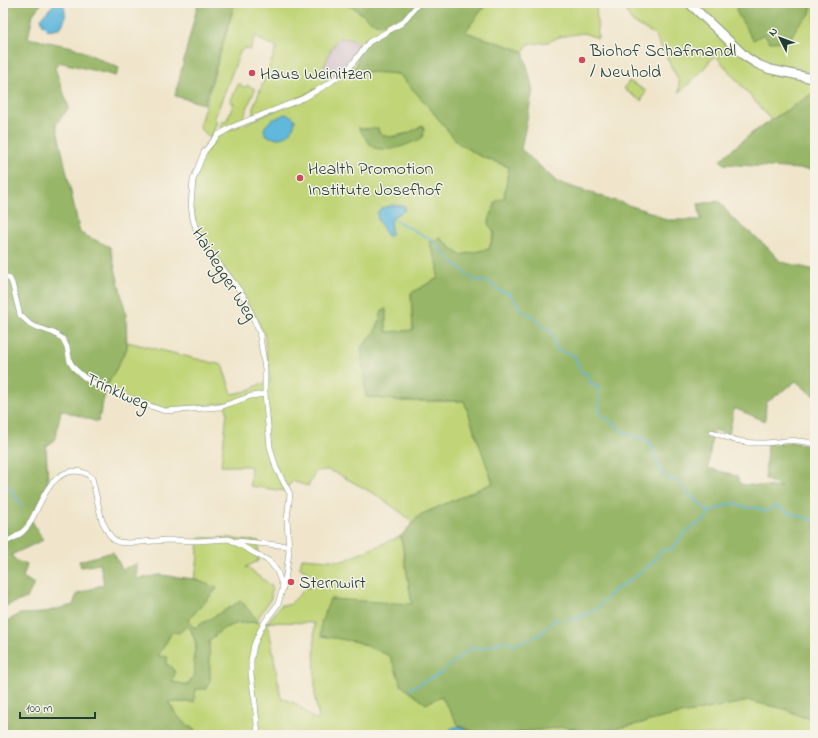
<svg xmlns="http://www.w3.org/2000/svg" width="818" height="738" font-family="'Indie Flower',sans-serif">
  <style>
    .industrial { fill: #d1bdca }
    .green { fill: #c1d578; stroke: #708956; fill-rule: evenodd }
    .forest { fill: #98b668; stroke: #5c7a4e; fill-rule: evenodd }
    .water { fill: #60b8dd; stroke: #407a88 }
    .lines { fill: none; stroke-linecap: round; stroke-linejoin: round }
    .stream { stroke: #60b8dd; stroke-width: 1.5 }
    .street-casing { stroke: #889180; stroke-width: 6 }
    .primary-casing { stroke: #889180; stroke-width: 10 }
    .street { stroke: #fff; stroke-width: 5 }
    .primary { stroke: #fff; stroke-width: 8 }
    .poi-dot { fill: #d1495b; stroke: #f7f3e8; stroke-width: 1.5 }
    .labels { text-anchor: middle; stroke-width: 3; stroke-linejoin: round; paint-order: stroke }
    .poi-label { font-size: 18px; fill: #1f3d34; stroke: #f7f3e8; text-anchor: start }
    .street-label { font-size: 18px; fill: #1f3d34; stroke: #f7f3e8 }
  </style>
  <rect width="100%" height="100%" fill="#f7f3e8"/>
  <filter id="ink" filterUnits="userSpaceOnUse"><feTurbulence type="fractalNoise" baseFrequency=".025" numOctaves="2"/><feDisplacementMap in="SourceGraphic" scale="8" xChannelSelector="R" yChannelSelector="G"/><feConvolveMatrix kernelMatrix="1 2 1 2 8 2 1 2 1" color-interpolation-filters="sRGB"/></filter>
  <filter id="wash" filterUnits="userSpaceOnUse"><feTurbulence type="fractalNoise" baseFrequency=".012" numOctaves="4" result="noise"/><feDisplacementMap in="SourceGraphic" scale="16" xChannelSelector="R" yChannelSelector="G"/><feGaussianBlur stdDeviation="0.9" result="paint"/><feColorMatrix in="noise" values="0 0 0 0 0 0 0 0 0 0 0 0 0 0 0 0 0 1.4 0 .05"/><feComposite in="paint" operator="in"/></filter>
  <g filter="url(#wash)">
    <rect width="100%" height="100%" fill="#f0e5cb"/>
    <path class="industrial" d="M340 38 350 39 361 44 359 53 344 69 332 77 324 67 331 47Z"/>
    <g class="green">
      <path d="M235 3H342L353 7 372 22 390 26 361 44 350 39 340 38C331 45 328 56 324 67L332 77 328 81 304 96 255 117 253 115V108L277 47 260 40 256 35 250 50 245 48 240 52 214 120 217 121 211 139 199 127Z"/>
      <path d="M487 3H596L598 38 583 33 559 37 548 42 529 44 523 51 465 32Z"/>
      <path d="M622 3H738L736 11 753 40 764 34 789 41 797 26 810 14 812 3H815V92L771 120 715 55 699 74 679 93V81L654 34 632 22Z"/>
      <path d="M359 55 355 71 399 74 428 106 458 143 478 155 509 167 504 198 489 249 460 255 440 238 429 242 438 265V278L411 293 413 331 386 332 385 309 382 310C378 330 374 334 361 348L402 401H464L493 483 420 515 413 523 402 513 376 495 340 475 328 470 316 471 308 486 292 481 285 491 250 486 251 466H221L227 412 225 403 167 409 122 399 106 392 107 386 127 348V342L222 365 232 394 247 391 260 384 270 382 264 333 245 298 197 232 191 196 199 161 218 135 270 113 331 82ZM422 125 391 149 360 129 389 137 409 133Z"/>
      <path d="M629 81 646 91 641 101 624 89Z"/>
      <path d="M239 83 245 88 247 85 255 89 243 119 240 122 225 130 220 127 222 121 226 122 234 103 230 102Z"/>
      <path d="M401 536 412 605 330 599 322 636 358 642 391 656 402 686 441 695 459 726 482 735H201L179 718 167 702H194L196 689 210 680 209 641 222 629 238 623 268 622 281 605H289L306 588 313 586 314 576 300 568 302 558 343 561ZM268 622 314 623 315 699 319 718 318 720C311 718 305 710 299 706 294 702 287 700 281 698Z"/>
      <path d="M199 538H231L239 540 259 541 258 561 246 567 272 586 271 598 257 620 241 601 194 628 188 620 217 589 194 579 197 566Z"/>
      <path d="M187 625 191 630 196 644 194 656 195 674 188 685 172 682 166 664 158 656 172 632Z"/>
      <path d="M749 701 785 709 803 717 815 719V735H499L563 727 594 732 629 726 670 716Z"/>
    </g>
    <g class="forest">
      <path d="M3 3H42L33 14 28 38 73 47 119 68 116 76 59 62 55 68 69 108 56 124 80 233 110 247 126 314 127 348 107 386 98 422 61 410 55 439 46 447 48 483 31 519 43 540 11 555 17 561 27 565 23 577 34 584 27 598 3 607Z"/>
      <path d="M198 3H235L204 104 175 96Z"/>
      <path d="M342 3H487L465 32 523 51 533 90 521 149 557 182 653 213 666 220H701L698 204 719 201 732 218 764 244 781 262 815 270V394L812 395 796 381 766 403 765 421 734 408 729 434 713 430 708 468 737 476 740 484 782 488 765 479 767 444 791 442 815 446V719L803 717 785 709 749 701 670 716 629 726 594 732 563 727 499 735H482L459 726 441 696 426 704 402 686 390 656 358 642 321 636V623L330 599 412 604 401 536 420 515 493 483 464 401H402L366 397 361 348C374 334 378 330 382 310L386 309V332L413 330 411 293 438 278V265L429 242 440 238 460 255 489 249 495 233 488 224 496 201 504 198 509 167 478 155 458 143 428 106 399 74 355 71 361 44 389 26 372 22 353 7Z"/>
      <path d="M738 3H812L810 14 797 26 789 41 770 42 764 34 753 40 736 11Z"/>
      <path d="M815 92V170L724 164 720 160 752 133Z"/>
      <path d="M423 125 424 131 422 138C410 144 383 156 371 145 366 140 362 133 358 127L361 129 378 128 379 133C393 142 410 133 423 125Z"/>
      <path d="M113 552 122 569 137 564V579L160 575 194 579 217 588 188 620 194 628 241 601 259 622C234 623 227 623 209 641L210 680 207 689H196L194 702H168L179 718 200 735H3V614L7 621 20 614 41 613 73 605 77 594 104 584 100 564 81 567 79 561ZM187 626 191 630 196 644 194 656 195 674 188 685 172 682 175 673 173 668 166 664 168 657 158 656 172 632 179 633Z"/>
    </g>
    <g class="water">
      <path d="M58 3H63C66 13 67 19 60 28L48 30 43 25 41 18 54 4Z"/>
      <path d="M285 114 291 116 295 119C295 135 278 144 265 134L264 128 270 121Z"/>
      <path d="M394 205 404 206 406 208 405 210 393 217 391 222V235L388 237 378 220 377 213 381 208Z"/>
      <path d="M454 727H460L475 735H448L449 730Z"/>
    </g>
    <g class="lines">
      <g class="stream">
        <path d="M393 219 432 240 448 258 474 280 488 282 498 290 510 294 523 312"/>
        <path d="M526 313 532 315 543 327 551 332 557 350 575 356 580 371 590 376 588 381 599 388V396"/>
        <path d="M599 399 600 414 614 424 623 432 651 443 659 469 669 479 679 482C686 494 698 502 709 512"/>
        <path d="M3 479 24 508"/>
        <path d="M567 620H572L596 610 613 591 635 577 652 563 662 550 673 549 682 536 695 525 703 522 709 512 732 503 749 508H758L765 512 776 506 787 512 815 521"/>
        <path d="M410 689 441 673 471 648 481 649 505 641 515 645 541 634 555 619 559 620"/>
      </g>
    </g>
  </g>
  <g filter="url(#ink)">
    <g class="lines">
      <g class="street-casing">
        <g id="street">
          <path d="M3 275 10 279 12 283 20 315 31 325 54 333 63 339 67 347 70 362 74 368 85 378 99 386 153 407 165 411 220 407 251 396 265 394"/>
          <path d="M712 432C728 438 743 444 760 443 782 443 793 437 815 444"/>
          <path d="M236 541 289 546"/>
          <path d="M3 543C13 539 21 535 28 526 40 507 48 472 75 471 81 471 88 474 92 478L102 521 109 534 113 539 118 542 128 543 168 540 197 541 229 539 269 561 277 571 283 587"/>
          <path d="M258 735 255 703 251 675V660L254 645 259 633 264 623 278 604 285 581 289 552 287 519 290 494 276 468 270 447 265 394V369L259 331 243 295 206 247 197 232 193 219 191 205 193 180 204 152 218 135 232 127 304 98 331 82 349 68 369 42 402 23 419 3"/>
        </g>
      </g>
      <g class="primary-casing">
        <path id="primary" d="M689 3 746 57 757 64 769 69 815 79"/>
      </g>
      <use href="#street" class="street"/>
      <use href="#primary" class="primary"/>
    </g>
  </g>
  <g class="poi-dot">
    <circle cx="582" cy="60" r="4"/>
    <circle cx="252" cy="73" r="4"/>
    <circle cx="300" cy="178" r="4"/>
    <circle cx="291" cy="582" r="4"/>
  </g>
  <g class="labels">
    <g class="poi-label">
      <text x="590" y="56">Biohof Schafmandl<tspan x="590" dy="21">/ Neuhold</tspan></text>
      <text x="260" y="79">Haus Weinitzen</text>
      <text x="308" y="174">Health Promotion<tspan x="308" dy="21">Institute Josefhof</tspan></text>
      <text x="299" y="588">Sternwirt</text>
    </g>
    <g class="street-label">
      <text transform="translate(225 274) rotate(58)" y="6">Haidegger Weg</text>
      <text transform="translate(118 391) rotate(24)" y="6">Trinklweg</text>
    </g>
  </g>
  <rect width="818" height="738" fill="none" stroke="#f7f3e8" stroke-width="16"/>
  <g transform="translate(780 38) rotate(312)" stroke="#f7f3e8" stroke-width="3" paint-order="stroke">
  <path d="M0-3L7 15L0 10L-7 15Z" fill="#1f3d34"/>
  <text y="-6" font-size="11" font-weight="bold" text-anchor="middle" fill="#1f3d34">N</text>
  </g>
  <path d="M20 712v6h75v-6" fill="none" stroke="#1f3d34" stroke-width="2"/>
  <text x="26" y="712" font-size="12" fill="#1f3d34" stroke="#f7f3e8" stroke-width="3" paint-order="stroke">100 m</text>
</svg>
